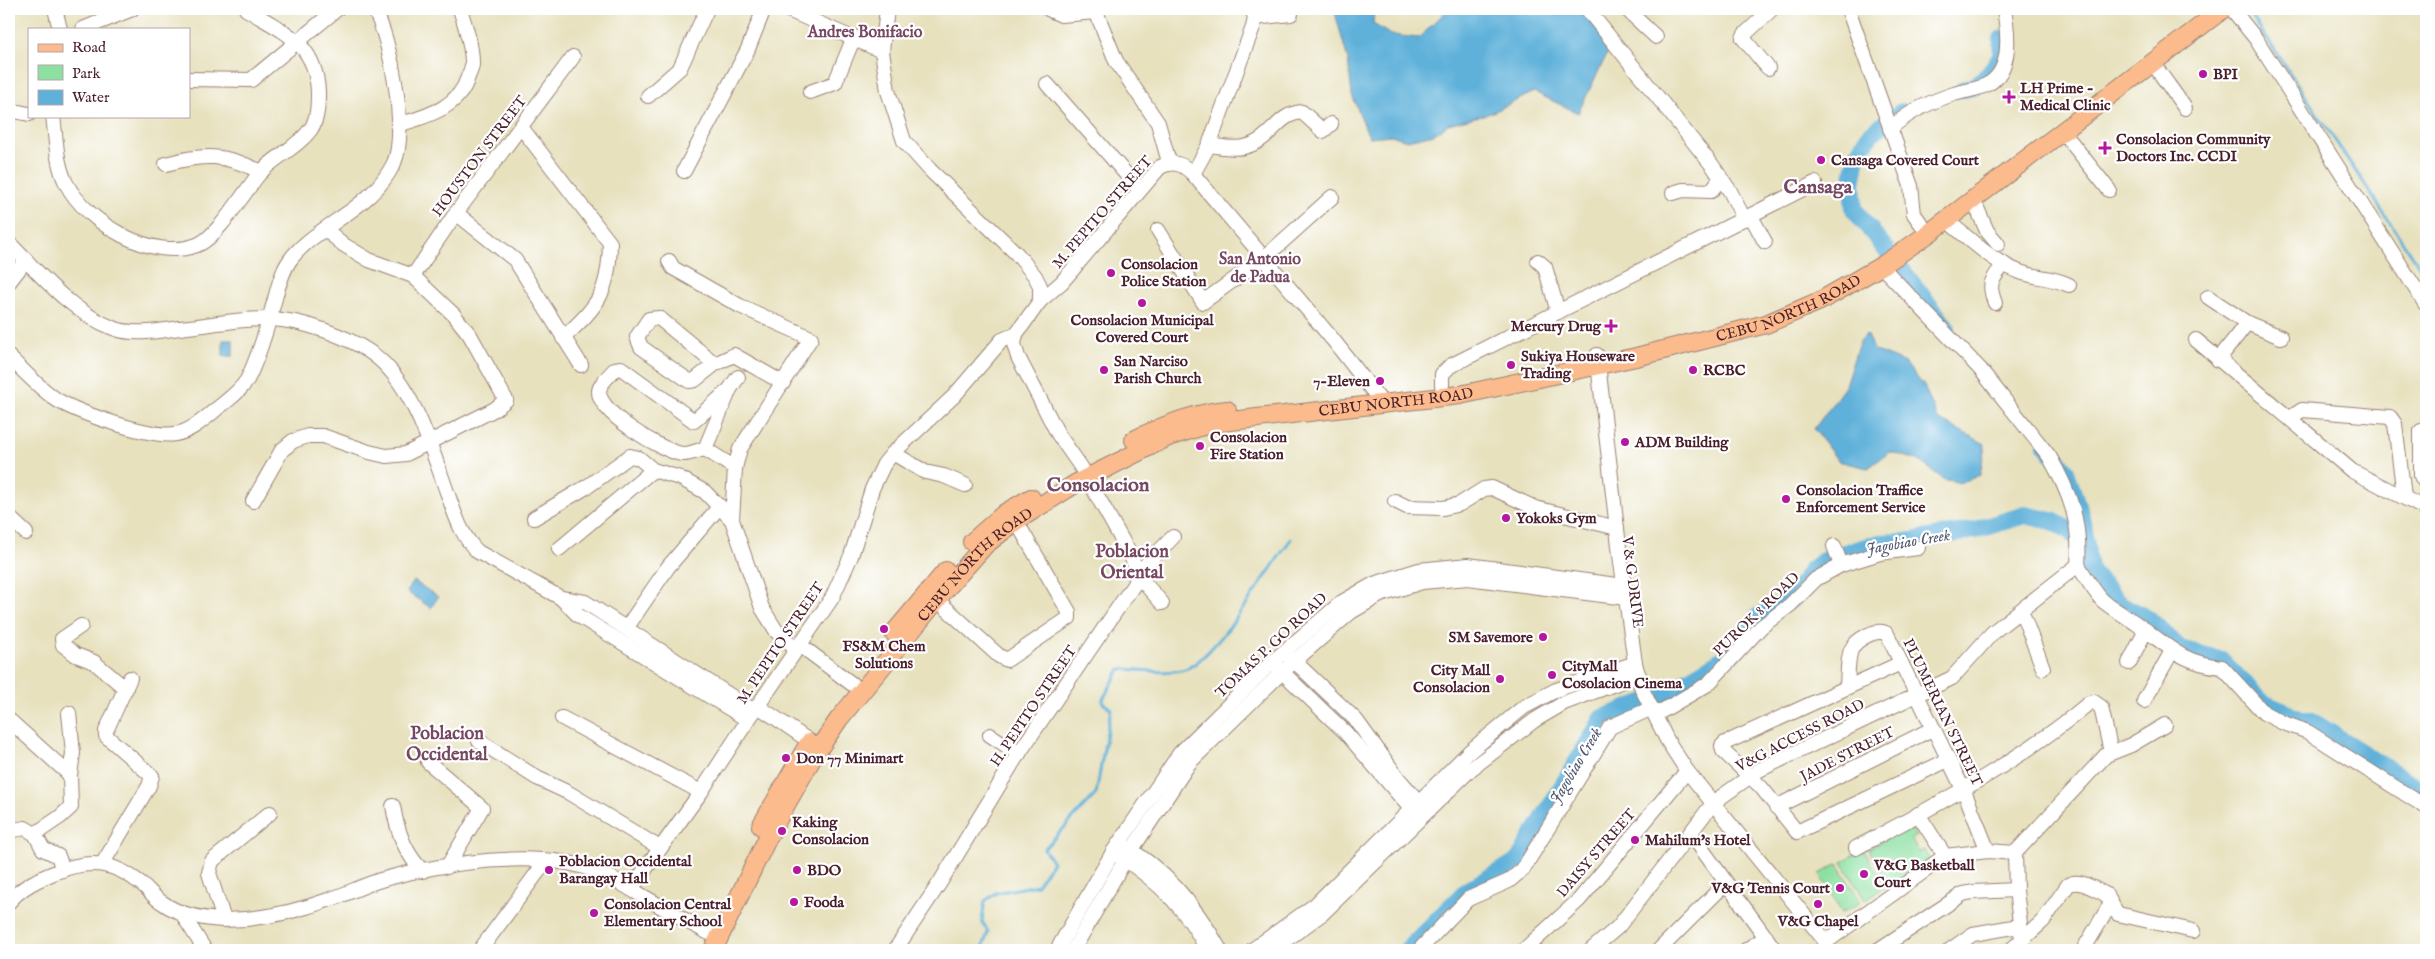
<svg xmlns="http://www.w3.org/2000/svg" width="2435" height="959" font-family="'IM FELL English',serif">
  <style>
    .green { fill: #8ce0a2; stroke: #6b8066 }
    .water { fill: #5fb1da; stroke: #546882 }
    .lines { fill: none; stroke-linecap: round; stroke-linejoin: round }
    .stream { stroke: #5fb1da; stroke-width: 3 }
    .river { stroke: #5fb1da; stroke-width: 18 }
    .minor-casing { stroke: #988074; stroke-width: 16 }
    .major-casing { stroke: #988074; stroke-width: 20 }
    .minor { stroke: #fff; stroke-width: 14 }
    .major { stroke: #fbbb8d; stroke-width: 18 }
    .poi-dot { fill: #b5179e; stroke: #fff; stroke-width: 2 }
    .labels { text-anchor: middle; stroke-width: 4.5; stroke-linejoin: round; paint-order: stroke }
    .poi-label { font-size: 15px; font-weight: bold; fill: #4a1f2b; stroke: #fff; text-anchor: start }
    .street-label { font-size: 15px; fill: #4a1f2b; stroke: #fff }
    .neighbourhood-label { font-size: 16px; font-weight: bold; fill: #764861; stroke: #fff }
    .water-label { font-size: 16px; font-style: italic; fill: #525971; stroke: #fff }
    .quarter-label { font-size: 18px; font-weight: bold; fill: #764861; stroke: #fff }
    .district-label { font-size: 20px; font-weight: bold; fill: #764861; stroke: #fff }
  </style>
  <rect width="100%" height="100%" fill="#fff"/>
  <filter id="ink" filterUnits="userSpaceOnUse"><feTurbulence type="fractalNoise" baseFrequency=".02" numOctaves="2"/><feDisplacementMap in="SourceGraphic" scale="10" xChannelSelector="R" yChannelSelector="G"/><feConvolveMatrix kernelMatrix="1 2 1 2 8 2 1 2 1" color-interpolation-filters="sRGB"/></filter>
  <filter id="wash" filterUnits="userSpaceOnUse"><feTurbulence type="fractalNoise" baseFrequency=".0096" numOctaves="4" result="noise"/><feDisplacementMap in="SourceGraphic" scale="20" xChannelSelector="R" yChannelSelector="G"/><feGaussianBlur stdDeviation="1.12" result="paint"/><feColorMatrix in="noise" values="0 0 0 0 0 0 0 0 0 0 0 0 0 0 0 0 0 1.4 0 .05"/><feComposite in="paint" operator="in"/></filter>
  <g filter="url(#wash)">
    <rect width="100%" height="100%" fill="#e7e1be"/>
    <g class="green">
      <path d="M1910 826 1916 836 1911 839 1919 852 1924 850 1929 859 1889 884 1868 849Z"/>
      <path d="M1863 849 1886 886 1865 900 1842 862Z"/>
      <path d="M1838 864 1861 902 1842 913 1820 874Z"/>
    </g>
    <g class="water">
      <path d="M1334 9H1374L1373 24 1391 35 1419 38 1448 9H1586L1613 42 1578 113 1534 92 1491 113 1448 124 1434 134 1407 140 1391 135 1369 137 1352 95 1348 60Z"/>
      <path d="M1866 334 1874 350 1905 363 1924 386 1938 419 1985 444 1980 475 1961 483 1943 479 1918 460 1890 452 1868 468 1838 461 1814 429 1844 388 1859 343Z"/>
      <rect x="223" y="340" width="10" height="16"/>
      <path d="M414 581 438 597 431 608 407 592Z"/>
    </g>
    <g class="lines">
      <g class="stream">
        <path d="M2247 9 2426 276"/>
        <path d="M982 950 988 932 982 921 985 901 996 893 1037 885 1053 862 1044 849 1096 794 1111 709 1103 703V699L1120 669C1141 669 1163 675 1185 669 1214 660 1271 567 1291 539"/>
      </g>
      <g class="river">
        <path d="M1964 89 1976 86 1990 72 2001 57 2002 39"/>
        <path d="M1902 112 1871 133 1857 156 1852 184 1854 209 1947 328"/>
        <path d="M2046 445 2065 469 2083 523 2089 569 2120 604 2150 620 2180 649 2221 660 2263 703 2304 720H2310L2426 793"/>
        <path d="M1407 950 1466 891 1518 861 1603 718 1662 696 1733 653 1759 616 1792 599 1812 569 1828 558 1880 543 1905 542 1975 530 2025 515 2052 521 2070 530 2084 548"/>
      </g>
    </g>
  </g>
  <g filter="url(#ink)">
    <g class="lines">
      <g class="minor-casing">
        <g id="minor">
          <path d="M55 9 60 29"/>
          <path d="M786 9 882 51"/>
          <path d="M887 9 882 51 888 91 904 141 930 170 1017 254 1035 276 1040 286V301"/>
          <path d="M1048 9 1061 15 1096 12"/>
          <path d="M1095 9 1116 61 1158 123 1169 162"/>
          <path d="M1587 9 1712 165 1730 191 1744 219"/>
          <path d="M1626 9 1656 37"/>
          <path d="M1848 9 1911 186 1914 214 1922 225"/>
          <path d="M2232 9 2256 39 2426 305"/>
          <path d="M1255 18 1291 14"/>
          <path d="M83 29 132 9"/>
          <path d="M2152 62 2185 108"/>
          <path d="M1768 68 1743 38 1745 34 1772 9"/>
          <path d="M189 79 251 80 337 9"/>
          <path d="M1047 84 1140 190"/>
          <path d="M810 92 835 83 854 37"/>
          <path d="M648 96 680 68 707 9"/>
          <path d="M9 110 29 114"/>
          <path d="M53 116C56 138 56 163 66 183 86 223 153 262 197 245 217 238 245 191 259 174 274 157 297 148 311 129 318 118 318 104 318 92 316 42 283 32 246 9"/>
          <path d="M398 125C427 116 459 108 468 77 470 72 473 67 472 62 472 45 465 25 460 9"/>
          <path d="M521 127 610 243C609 292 599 305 563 338"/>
          <path d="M1890 129C1907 113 1932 101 1954 94 1966 90 1978 90 1988 84 2013 70 2008 32 2004 9"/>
          <path d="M2063 132 2109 190"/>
          <path d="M1209 145C1224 147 1241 151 1255 143 1274 134 1279 114 1302 112L1323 131 1331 124"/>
          <path d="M166 164C204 153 226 154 261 172"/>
          <path d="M684 171 748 49 764 9"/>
          <path d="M1193 174 1209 145 1253 27 1255 18 1252 9"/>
          <path d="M1673 193 1683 190 1711 191 1721 178"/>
          <path d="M1973 199 1987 231 1998 244"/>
          <path d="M456 213 515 260 581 365"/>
          <path d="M1751 216 1765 242"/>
          <path d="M1946 220C1969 238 1992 262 2020 272 2036 278 2052 277 2069 285"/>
          <path d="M1158 230 1203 302 1264 258 1332 197"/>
          <path d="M9 243C40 274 71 312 113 328 133 336 159 331 180 328 209 325 238 319 267 319 300 319 353 337 379 359 414 389 432 450 447 492 455 514 461 536 478 552L561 598 579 616 748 720"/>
          <path d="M669 261 673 268 740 306 811 338 740 449 735 468 732 520"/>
          <path d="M1538 261 1545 267 1558 312"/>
          <path d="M1881 266 1980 369 2049 456C2070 493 2081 522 2078 565"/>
          <path d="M413 276 456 213 573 57"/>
          <path d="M9 282 26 260"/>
          <path d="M2208 297 2247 323 2281 337"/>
          <path d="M1995 303C1987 283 1992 280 2004 264"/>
          <path d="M1016 334 1014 344 1018 357 1058 434 1081 467 1131 556 1139 577 1162 603"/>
          <path d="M2196 340 2352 471 2426 509"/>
          <path d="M1597 355 1620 555 1635 663 1642 689 1667 740 1687 771 1826 942"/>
          <path d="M9 357C24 371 39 388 57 400 79 413 150 438 175 434 190 432 203 420 214 411 225 402 239 393 247 380 256 363 267 329 272 309 277 293 280 274 290 260 308 235 346 218 369 196 379 187 388 175 394 163 408 131 391 40 374 9"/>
          <path d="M2218 360 2247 323"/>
          <path d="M715 364 695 380 689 381 641 347 637 337 649 319 659 318 715 364 734 355 783 383"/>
          <path d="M1442 386V374L1450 366 1815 183"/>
          <path d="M730 389 694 421 621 368 615 369C610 375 600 383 599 391 598 413 662 451 682 454 689 455 698 450 705 449L730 389 738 377"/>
          <path d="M2290 418 2302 410 2390 417 2395 424 2404 496"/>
          <path d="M2421 431V476L2426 484"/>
          <path d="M705 449 735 468"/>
          <path d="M893 453 925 472 944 476 965 485"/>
          <path d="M253 501 282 450 293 441 308 436H323L369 452 386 456 406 454 495 409 506 400 470 335 454 315 413 276 369 260 344 245 326 230"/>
          <path d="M1395 501 1407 507 1443 508 1460 504 1484 489 1492 488 1535 508 1617 528"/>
          <path d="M9 517 26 533"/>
          <path d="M534 518 588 486 630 456 639 458 653 470 680 478 705 492 732 520 762 608 777 632 797 650"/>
          <path d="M1834 546 1841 565"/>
          <path d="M559 549 653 470"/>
          <path d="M2078 565C2085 576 2093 590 2102 600 2112 609 2126 616 2137 624 2169 646 2181 663 2222 667L2264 713 2281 722 2308 732 2426 807"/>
          <path d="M1138 573 1173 537"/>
          <path d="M561 598 585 602 754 711"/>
          <path d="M937 600 999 656 1007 660 1069 618V612L1016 521"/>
          <path d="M2021 610 2043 668"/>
          <path d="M81 626 62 639 63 645 76 655 94 662 126 689"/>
          <path d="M627 627 668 567 720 506"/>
          <path d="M800 645 852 684"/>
          <path d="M1288 655 1356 720 1398 778 1424 808"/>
          <path d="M1901 663 1725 743 1722 746 1723 751 1761 787 1797 832 1948 760"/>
          <path d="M2129 663 2146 630"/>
          <path d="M1276 666 1346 733 1417 816"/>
          <path d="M1847 687C1848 675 1847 661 1851 650 1856 639 1878 627 1887 634L1964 791 1988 851"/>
          <path d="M2144 701 2172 651"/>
          <path d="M758 706 818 747"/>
          <path d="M69 713 73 753 70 775"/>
          <path d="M1655 715 1708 684 1761 627 1790 605 1816 579 1841 565 1880 553 1918 548"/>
          <path d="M562 718 701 792"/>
          <path d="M9 720 70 775 71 807 60 817 35 834"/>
          <path d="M990 735 1019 754"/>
          <path d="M479 741 537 778 569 793 660 848"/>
          <path d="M428 762 482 808 447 867"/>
          <path d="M393 806C397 831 405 854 423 871"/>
          <path d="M1776 807 1932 729"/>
          <path d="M1918 814 1945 856"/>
          <path d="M9 831 25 828 35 834 43 849 58 856 63 870"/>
          <path d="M1691 834 1775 950"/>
          <path d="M1124 846C1166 870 1197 908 1220 950"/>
          <path d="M1856 848C1938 804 2018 763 2089 703L2094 702 2101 707 2111 752"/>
          <path d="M1118 855C1156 879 1188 909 1207 950"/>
          <path d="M103 863 149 786 152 776 106 736V731L130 678"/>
          <path d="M631 889 701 792 748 720 832 598 851 556 872 489 884 464 893 453 954 396 1002 340 1016 334 1040 301 1062 282 1160 167C1174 160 1183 164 1193 174L1334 341 1383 404"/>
          <path d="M9 902C21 887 39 879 56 872 91 858 114 862 143 885 150 891 155 899 163 903 179 915 204 919 224 920 260 920 298 911 331 899 349 893 366 884 384 879 442 863 537 849 593 870 611 876 629 888 646 898 667 910 688 922 709 933"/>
          <path d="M181 912 205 950"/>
          <path d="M224 920 209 873 212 861 270 813"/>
          <path d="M2022 940 2016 890 2015 853 2106 755 2131 745 2165 725"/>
          <path d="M480 950 546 861"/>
          <path d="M895 950 939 884 1015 759 1139 577"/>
          <path d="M1057 950 1113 852 1180 753 1272 662 1342 602 1374 584 1419 570 1468 565 1624 586"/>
          <path d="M1073 950 1125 860 1190 762 1282 672 1351 612 1380 595 1422 582 1468 578 1626 598"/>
          <path d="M1252 950 1315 905 1469 752 1524 707 1556 690 1635 663"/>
          <path d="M1272 950 1323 913 1471 769 1535 720 1564 703 1639 675"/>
          <path d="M1419 950 1468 899 1509 881 1523 869 1610 727 1652 708"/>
          <path d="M1524 950 1579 900 1687 771"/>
          <path d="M1591 950 1618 927 1714 802 1759 770 1952 678 1993 632 2078 565"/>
          <path d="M1659 950 1725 884"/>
          <path d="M1746 950 1766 937"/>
          <path d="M1825 950 1826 942 1945 856 1988 851 2015 853"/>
          <path d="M1878 950 1963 894 1973 892 2016 890"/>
          <path d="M1950 950 1973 934 2019 926"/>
          <path d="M2011 950 2043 921 2068 885C2079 878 2094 889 2105 894 2110 899 2112 907 2118 914L2193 931"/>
          <path d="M2083 950 2110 905"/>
        </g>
      </g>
      <g class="major-casing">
        <g id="major">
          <path d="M1134 440C1164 425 1194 413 1227 410"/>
          <path d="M972 542 1005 513 1031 498"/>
          <path d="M894 633 946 571"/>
          <path d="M761 826 809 743"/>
          <path id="s1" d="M713 950 771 831 813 757 839 719 945 590 985 545 1016 521 1075 484 1168 437 1213 423 1460 395 1636 357 1766 324 1820 301 1883 265 1928 234 2223 9"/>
        </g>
      </g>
      <use href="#minor" class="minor"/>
      <use href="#major" class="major"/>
    </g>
  </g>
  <g class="poi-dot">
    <circle cx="2203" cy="74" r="5"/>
    <path d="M2006.5 89.5h5v5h5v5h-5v5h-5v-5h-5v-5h5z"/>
    <path d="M2102.5 140.5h5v5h5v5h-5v5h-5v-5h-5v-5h5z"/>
    <circle cx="1821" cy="160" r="5"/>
    <circle cx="1111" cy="273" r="5"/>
    <circle cx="1142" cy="303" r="5"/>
    <path d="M1608.5 318.5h5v5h5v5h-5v5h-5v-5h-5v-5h5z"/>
    <circle cx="1511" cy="365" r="5"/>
    <circle cx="1104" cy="370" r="5"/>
    <circle cx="1693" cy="370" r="5"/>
    <circle cx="1380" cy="381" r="5"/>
    <circle cx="1625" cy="442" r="5"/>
    <circle cx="1200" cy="446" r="5"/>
    <circle cx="1786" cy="499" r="5"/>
    <circle cx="1506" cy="518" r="5"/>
    <circle cx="884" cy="629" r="5"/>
    <circle cx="1543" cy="637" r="5"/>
    <circle cx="1552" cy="675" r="5"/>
    <circle cx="1500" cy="679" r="5"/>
    <circle cx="786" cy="758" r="5"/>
    <circle cx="782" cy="831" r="5"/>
    <circle cx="1635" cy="840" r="5"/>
    <circle cx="549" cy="870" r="5"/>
    <circle cx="797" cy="870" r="5"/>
    <circle cx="1864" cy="874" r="5"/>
    <circle cx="1840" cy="888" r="5"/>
    <circle cx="794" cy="902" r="5"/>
    <circle cx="1818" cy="904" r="5"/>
    <circle cx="594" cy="913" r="5"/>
  </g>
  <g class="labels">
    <g class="poi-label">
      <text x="2213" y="79">BPI</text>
      <text x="2020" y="93">LH Prime -<tspan x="2020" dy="17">Medical Clinic</tspan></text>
      <text x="2116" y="144">Consolacion Community<tspan x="2116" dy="17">Doctors Inc. CCDI</tspan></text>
      <text x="1831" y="165">Cansaga Covered Court</text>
      <text x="1121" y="269">Consolacion<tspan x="1121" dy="17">Police Station</tspan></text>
      <text x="1142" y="325" text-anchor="middle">Consolacion Municipal<tspan x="1142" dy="17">Covered Court</tspan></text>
      <text x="1601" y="331" text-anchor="end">Mercury Drug</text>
      <text x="1521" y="361">Sukiya Houseware<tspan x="1521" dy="17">Trading</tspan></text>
      <text x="1114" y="366">San Narciso<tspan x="1114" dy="17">Parish Church</tspan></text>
      <text x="1703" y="375">RCBC</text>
      <text x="1370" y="386" text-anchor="end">7-Eleven</text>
      <text x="1210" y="442">Consolacion<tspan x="1210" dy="17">Fire Station</tspan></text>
      <text x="1635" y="447">ADM Building</text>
      <text x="1796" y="495">Consolacion Traffice<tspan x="1796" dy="17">Enforcement Service</tspan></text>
      <text x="1516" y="523">Yokoks Gym</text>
      <text x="1533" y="642" text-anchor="end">SM Savemore</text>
      <text x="884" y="651" text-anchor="middle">FS&amp;M Chem<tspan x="884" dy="17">Solutions</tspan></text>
      <text x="1562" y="671">CityMall<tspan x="1562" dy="17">Cosolacion Cinema</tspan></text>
      <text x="1490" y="675" text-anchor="end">City Mall<tspan x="1490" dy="17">Consolacion</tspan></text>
      <text x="796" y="763">Don 77 Minimart</text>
      <text x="792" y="827">Kaking<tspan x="792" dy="17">Consolacion</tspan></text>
      <text x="1645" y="845">Mahilum's Hotel</text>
      <text x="559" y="866">Poblacion Occidental<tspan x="559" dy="17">Barangay Hall</tspan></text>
      <text x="1874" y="870">V&amp;G Basketball<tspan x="1874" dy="17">Court</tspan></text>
      <text x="807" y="875">BDO</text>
      <text x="1830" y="893" text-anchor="end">V&amp;G Tennis Court</text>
      <text x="804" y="907">Fooda</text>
      <text x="604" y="909">Consolacion Central<tspan x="604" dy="17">Elementary School</tspan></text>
      <text x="1818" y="926" text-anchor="middle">V&amp;G Chapel</text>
    </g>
    <g class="street-label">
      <text transform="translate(479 156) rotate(-53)" y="5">HOUSTON STREET</text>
      <text transform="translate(1102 212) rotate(-49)" y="5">M. PEPITO STREET</text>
      <text dy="5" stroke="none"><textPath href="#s1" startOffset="1340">CEBU NORTH ROAD</textPath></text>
      <text dy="5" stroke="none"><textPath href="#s1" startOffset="935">CEBU NORTH ROAD</textPath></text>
      <text dy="5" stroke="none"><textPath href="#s1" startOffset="470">CEBU NORTH ROAD</textPath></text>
      <text transform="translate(1633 582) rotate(83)" y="5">V &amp; G DRIVE</text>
      <text transform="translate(1756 614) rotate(-44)" y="5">PUROK 8 ROAD</text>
      <text transform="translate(780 643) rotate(-56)" y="5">M. PEPITO STREET</text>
      <text transform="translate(1271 645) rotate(-43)" y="5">TOMAS P. GO ROAD</text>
      <text transform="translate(1033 706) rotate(-56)" y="5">H. PEPITO STREET</text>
      <text transform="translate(1943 712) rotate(64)" y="5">PLUMERIAN STREET</text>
      <text transform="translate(1800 735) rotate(-27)" y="5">V&amp;G ACCESS ROAD</text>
      <text transform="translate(1847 754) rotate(-27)" y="5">JADE STREET</text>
      <text transform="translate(1596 853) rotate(-49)" y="5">DAISY STREET</text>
    </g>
    <g class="neighbourhood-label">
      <text x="865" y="37">Andres Bonifacio</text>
      <text x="1260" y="264">San Antonio<tspan x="1260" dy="18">de Padua</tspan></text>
    </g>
    <g class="water-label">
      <text transform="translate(1908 541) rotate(-10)" y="6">Jagobiao Creek</text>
      <text transform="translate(1575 765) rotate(-59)" y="6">Jagobiao Creek</text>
    </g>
    <g class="quarter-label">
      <text x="1132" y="557">Poblacion<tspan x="1132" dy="21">Oriental</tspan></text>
      <text x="447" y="739">Poblacion<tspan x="447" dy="21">Occidental</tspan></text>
    </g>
    <g class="district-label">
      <text x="1818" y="193">Cansaga</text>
      <text x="1098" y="491">Consolacion</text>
    </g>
  </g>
  <rect width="2435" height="959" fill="none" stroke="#fff" stroke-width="30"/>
  <rect x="28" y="28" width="162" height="90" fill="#ffffff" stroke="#b7a5aa"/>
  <rect x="38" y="44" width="25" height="8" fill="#fbbb8d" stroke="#b7a5aa"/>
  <text x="72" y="52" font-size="15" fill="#4a1f2b">Road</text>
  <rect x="38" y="65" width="25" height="15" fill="#8ce0a2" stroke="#b7a5aa"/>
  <text x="72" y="78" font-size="15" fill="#4a1f2b">Park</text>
  <rect x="38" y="90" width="25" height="15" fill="#5fb1da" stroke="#b7a5aa"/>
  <text x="72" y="102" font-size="15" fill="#4a1f2b">Water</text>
</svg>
